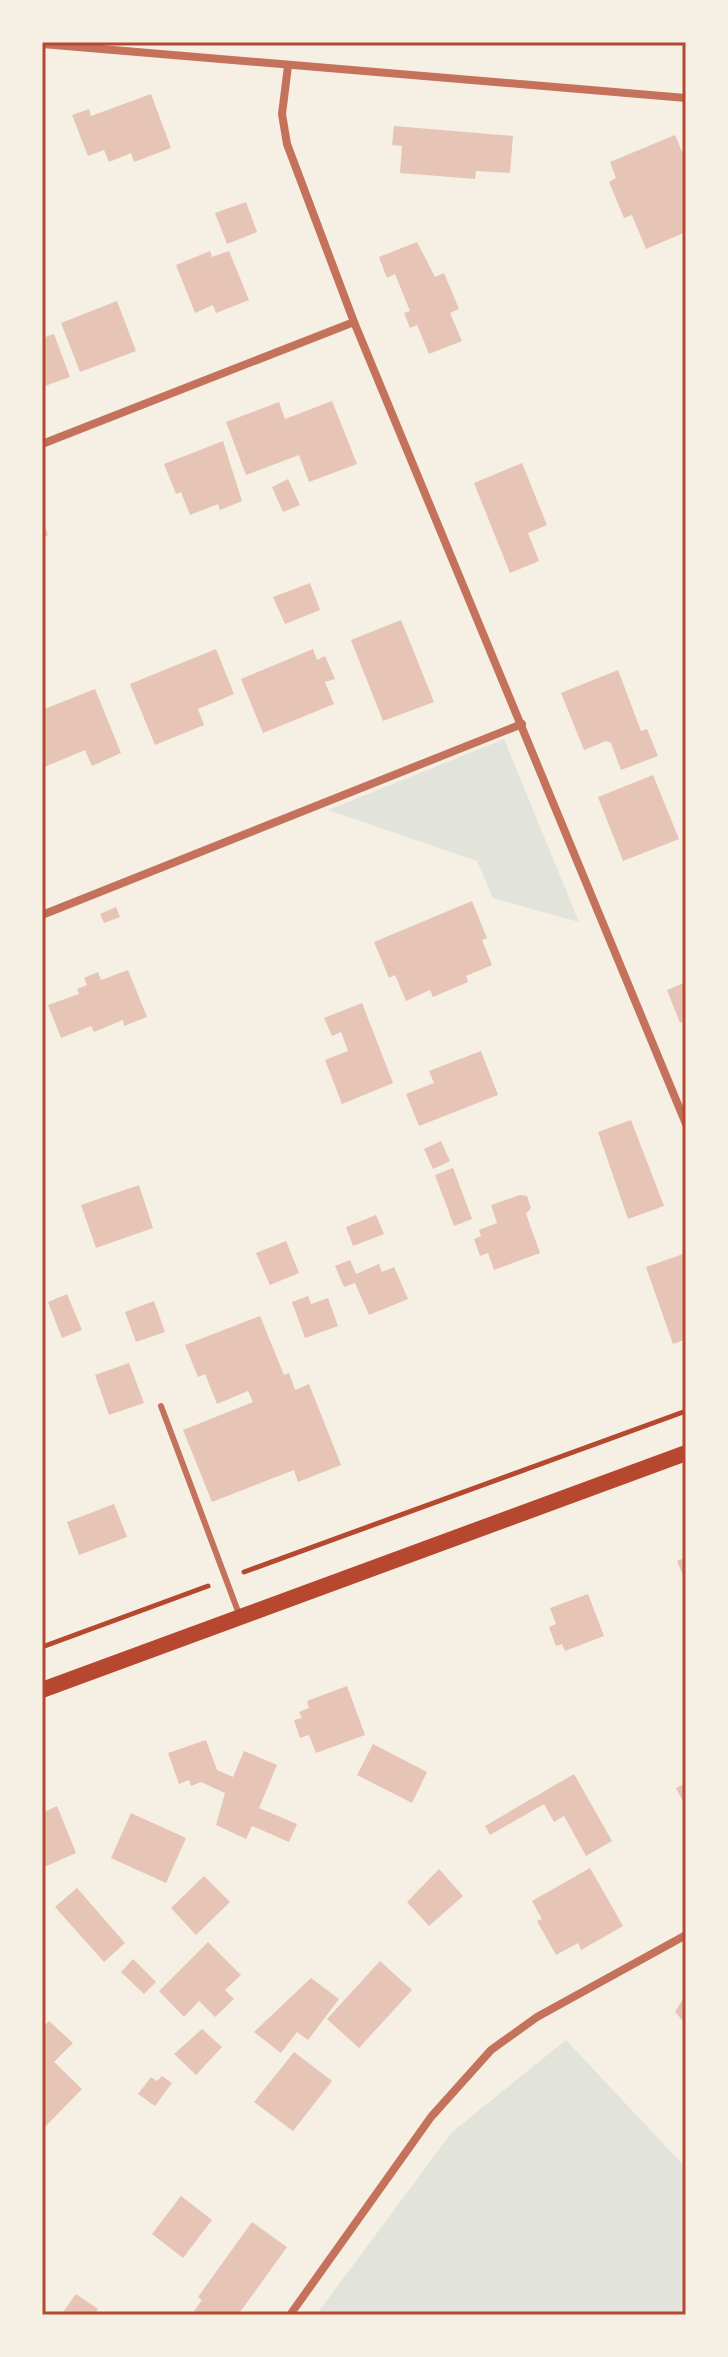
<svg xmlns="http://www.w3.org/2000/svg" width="728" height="2357" font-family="'Exo 2',sans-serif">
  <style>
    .green { fill: #e2e4dc }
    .building { fill: #e6c5b7 }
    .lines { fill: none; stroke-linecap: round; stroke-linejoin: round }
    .path { stroke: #b5482f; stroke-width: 5 }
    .service { stroke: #c5725c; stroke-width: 6 }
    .minor { stroke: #c5725c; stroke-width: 8 }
    .secondary { stroke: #b5482f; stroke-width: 16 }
    .neatline { fill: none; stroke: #b5482f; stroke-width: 3 }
  </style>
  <rect width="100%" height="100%" fill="#f6efe4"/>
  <g class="green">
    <path d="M504 739 579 922 493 898 477 861 328 810Z"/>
    <path d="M566 2040 686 2168V2315H316L452 2132Z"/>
  </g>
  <g class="building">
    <path d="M151 94 171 148 134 162 131 153 109 162 104 150 88 156 72 115 89 109 91 116Z"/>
    <path d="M394 126 513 136 510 173 476 171 475 179 400 173 402 146 392 145Z"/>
    <path d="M675 135 686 161V232L646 249 632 215 624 218 609 182 616 178 610 162Z"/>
    <path d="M246 202 257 232 227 244 215 213Z"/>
    <path d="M417 242 435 277 444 273 459 309 450 313 462 341 429 354 417 325 410 328 404 313 410 311 395 274 387 278 379 257Z"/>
    <path d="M210 251 212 257 229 251 249 300 216 313 213 305 195 313 176 265Z"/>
    <path d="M117 301 136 351 80 372 61 323Z"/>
    <path d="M54 334 70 377 42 387V338Z"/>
    <path d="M332 401 357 464 309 482 299 455 246 475 226 422 279 402 285 419Z"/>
    <path d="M223 441 242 501 220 510 218 504 190 515 181 492 176 494 164 464Z"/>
    <path d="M522 463 547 525 528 533 539 561 510 573 474 483Z"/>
    <path d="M288 479 300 505 283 512 272 487Z"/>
    <path d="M42 519 48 535 42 538Z"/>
    <path d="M310 583 320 610 285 624 273 597Z"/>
    <path d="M401 620 434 702 383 721 351 640Z"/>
    <path d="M216 649 234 694 198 709 204 725 155 745 130 684Z"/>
    <path d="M313 649 317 660 325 656 335 679 325 682 334 704 263 733 241 679Z"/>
    <path d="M618 670 641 731 647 729 658 756 621 770 611 743 606 741 584 750 561 693Z"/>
    <path d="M95 689 121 753 92 766 85 750 42 768V710Z"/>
    <path d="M653 775 679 839 623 861 598 797Z"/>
    <path d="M472 901 487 938 482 940 492 965 466 976 468 982 433 997 430 990 406 1001 395 975 389 978 374 942Z"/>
    <path d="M116 907 120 917 104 923 100 914Z"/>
    <path d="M128 970 147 1017 124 1026 123 1020 94 1032 91 1026 61 1038 48 1005 79 994 77 989 87 985 84 978 98 972 101 980Z"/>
    <path d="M686 982V1020L680 1023 667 990Z"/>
    <path d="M362 1003 393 1083 342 1104 325 1060 348 1051 341 1032 332 1036 324 1018Z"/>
    <path d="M481 1051 498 1095 419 1126 406 1094 434 1083 429 1071Z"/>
    <path d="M631 1120 664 1206 628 1219 598 1132Z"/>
    <path d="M441 1141 450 1161 433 1169 424 1149Z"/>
    <path d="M453 1168 472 1219 454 1226 435 1175Z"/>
    <path d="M139 1185 153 1228 96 1248 81 1205Z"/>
    <path d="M520 1195 527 1196 531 1208 526 1214 540 1253 494 1270 488 1253 480 1256 474 1239 481 1236 479 1230 497 1223 491 1205Z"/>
    <path d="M376 1215 384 1234 353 1246 346 1227Z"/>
    <path d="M286 1241 299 1273 270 1285 256 1253Z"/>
    <path d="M686 1253V1339L673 1344 646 1267Z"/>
    <path d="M350 1260 356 1274 379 1264 382 1272 394 1267 408 1299 369 1315 355 1283 344 1287 335 1266Z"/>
    <path d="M67 1294 82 1330 62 1338 48 1302Z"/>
    <path d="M308 1296 311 1304 328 1298 338 1326 305 1338 292 1302Z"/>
    <path d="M154 1301 165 1332 136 1342 125 1312Z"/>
    <path d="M260 1316 284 1375 289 1373 295 1390 309 1384 341 1465 298 1482 294 1470 212 1502 183 1430 253 1402 248 1391 217 1404 205 1374 198 1377 185 1345Z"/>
    <path d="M129 1363 144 1403 109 1415 95 1375Z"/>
    <path d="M114 1504 127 1537 79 1555 67 1522Z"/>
    <path d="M686 1557V1582L677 1561Z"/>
    <path d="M588 1594 604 1636 565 1651 562 1644 556 1646 549 1627 556 1624 550 1608Z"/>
    <path d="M347 1686 365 1735 316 1753 309 1735 300 1738 294 1720 302 1718 299 1712 309 1708 307 1701Z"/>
    <path d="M206 1740 217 1770 233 1777 244 1751 277 1765 259 1808 297 1824 289 1842 252 1826 246 1839 216 1825 225 1793 201 1782 191 1786 189 1780 179 1784 168 1753Z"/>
    <path d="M373 1744 427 1772 412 1803 357 1775Z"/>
    <path d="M574 1774 612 1841 586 1856 564 1816 554 1822 544 1804 490 1835 485 1826Z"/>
    <path d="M686 1783V1807L676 1788Z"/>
    <path d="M57 1806 76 1853 42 1868V1813Z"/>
    <path d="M131 1813 186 1838 166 1883 111 1858Z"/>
    <path d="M590 1868 623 1926 581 1950 578 1943 556 1955 537 1921 542 1919 532 1901Z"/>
    <path d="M439 1869 463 1896 429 1926 407 1902Z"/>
    <path d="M204 1876 230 1902 196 1935 171 1908Z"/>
    <path d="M77 1888 125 1943 104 1962 55 1907Z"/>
    <path d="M208 1942 241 1975 225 1990 234 1999 215 2017 199 2001 184 2017 159 1991Z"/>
    <path d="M133 1959 156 1982 144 1994 121 1972Z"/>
    <path d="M380 1961 412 1990 359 2048 327 2019Z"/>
    <path d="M311 1978 339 1999 308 2040 297 2032 281 2053 254 2032Z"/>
    <path d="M686 1994V2024L675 2012Z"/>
    <path d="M49 2021 73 2043 54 2062 82 2089 42 2130V2028Z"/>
    <path d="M202 2029 222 2047 196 2075 174 2054Z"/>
    <path d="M294 2052 332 2081 293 2131 254 2102Z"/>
    <path d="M162 2076 172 2083 155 2106 138 2094 151 2077 157 2081Z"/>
    <path d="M181 2196 212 2220 183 2258 152 2234Z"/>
    <path d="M252 2222 287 2247 238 2315H191L202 2300 198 2297Z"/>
    <path d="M76 2294 98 2309 94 2315H61Z"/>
  </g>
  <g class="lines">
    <g class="path">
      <path d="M244 1572 686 1411"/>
      <path d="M42 1647 208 1586"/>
    </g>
    <path class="service" d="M161 1406 239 1614"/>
    <g class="minor">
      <path d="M42 44 686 98"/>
      <path d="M288 66 282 114 287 144 354 322 686 1124"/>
      <path d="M42 444 354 322"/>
      <path d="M42 915 522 724"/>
      <path d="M290 2315 431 2117 491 2050 537 2017 686 1935"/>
    </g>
    <path class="secondary" d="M42 1690 686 1453"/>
  </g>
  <rect width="728" height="2357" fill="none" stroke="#f6efe4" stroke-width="88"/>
  <rect x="44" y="44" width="640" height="2269" class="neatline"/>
</svg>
